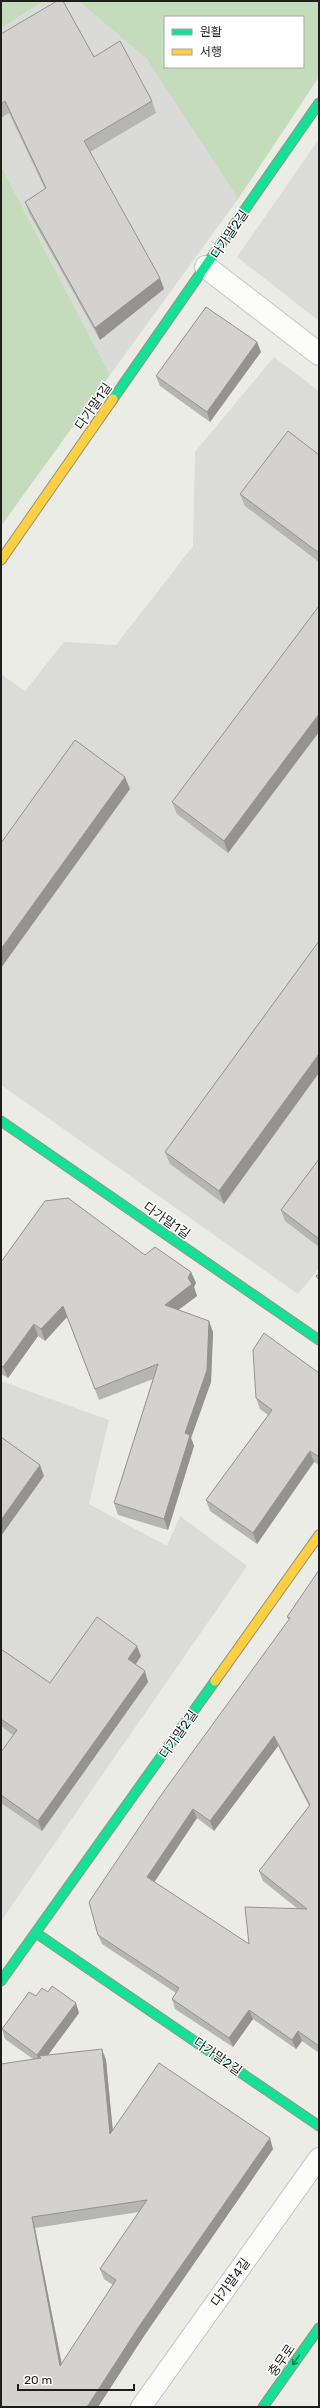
<svg xmlns="http://www.w3.org/2000/svg" width="320" height="2408" font-family="Rubik,'Noto Sans KR',sans-serif">
  <style>
    .residential { fill: #dbdbd8 }
    .religious { fill: #dadad8 }
    .forest { fill: #c4dcbc; fill-rule: evenodd }
    .lines { fill: none; stroke-linecap: round; stroke-linejoin: round }
    .lane-casing { stroke: #c5c5c3; stroke-width: 22 }
    .street-casing { stroke: #c5c5c3; stroke-width: 24 }
    .fast-casing { stroke: #92977f; stroke-width: 11 }
    .slow-casing { stroke: #92977f; stroke-width: 11 }
    .lane { stroke: #fcfcfb; stroke-width: 20 }
    .street { stroke: #fcfcfb; stroke-width: 22 }
    .fast { stroke: #16e098; stroke-width: 9 }
    .slow { stroke: #ffcf43; stroke-width: 9 }
    .wall { fill: #b5b5b1; fill-rule: evenodd }
    .shaded-wall { fill: #949390 }
    .building { fill: #d3d2ce; stroke: #949390; fill-rule: evenodd }
    .oneway { stroke: #1a7f5b }
    .labels { text-anchor: middle; stroke-width: 3; stroke-linejoin: round; paint-order: stroke }
    .street-label { font-size: 13px; fill: #1e1e1e; stroke: #fff }
  </style>
  <rect width="100%" height="100%" fill="#ecece7"/>
  <g class="residential">
    <path d="M319 139V321L237 257Z"/>
    <path d="M274 357 319 391V1268L298 1294 1 1085V674L25 691 64 642 116 645 193 546 195 452Z"/>
    <path d="M1 1381 109 1420 89 1504 167 1546 180 1516 247 1566 1 1921Z"/>
  </g>
  <path class="religious" d="M44 1H78L146 58 238 199 110 375 1 166V28Z"/>
  <g class="forest">
    <path d="M1 1H44L1 28Z"/>
    <path d="M78 1H319V77L238 199 146 58ZM165 17H303V67H165Z"/>
    <path d="M1 166 110 375 1 526Z"/>
  </g>
  <g class="lines">
    <g class="lane-casing">
      <path id="lane" d="M141 2407 319 2158"/>
    </g>
    <g class="street-casing">
      <path id="street" d="M206 267 319 354"/>
    </g>
    <g class="fast-casing">
      <g id="fast">
        <path d="M113 399 319 103"/>
        <path d="M1 1121 319 1340"/>
        <path d="M36 1933 319 2126"/>
        <path d="M1 1981 215 1681"/>
        <path d="M263 2407 319 2328"/>
      </g>
    </g>
    <g class="slow-casing">
      <g id="slow">
        <path d="M1 560 113 399"/>
        <path d="M215 1681 319 1535"/>
      </g>
    </g>
    <use href="#lane" class="lane"/>
    <use href="#street" class="street"/>
    <use href="#fast" class="fast"/>
    <use href="#slow" class="slow"/>
  </g>
  <g class="wall">
    <path d="M1 34 94 57 152 101 156 113 90 152 164 289 100 340 29 213 25 202 45 189 9 113 1 118Z"/>
    <path d="M257 342 261 352 210 422 160 386 156 376Z"/>
    <path d="M319 455V562L245 506 240 494Z"/>
    <path d="M319 606V732L228 853 177 814 172 802Z"/>
    <path d="M319 941 224 1204 170 1164 165 1152Z"/>
    <path d="M319 1159V1247L285 1221 281 1210Z"/>
    <path d="M145 1255 191 1272 196 1283 194 1287 197 1296 178 1310 213 1332 211 1382 191 1438 194 1446 168 1530 118 1515 114 1503 153 1379 99 1400 67 1317 45 1341 38 1336 8 1378 1 1374V1262Z"/>
    <path d="M319 1373V1465L314 1462 257 1544 210 1511 206 1500 268 1415 260 1409 256 1398Z"/>
    <path d="M319 1570V2053L302 2041 296 2049 253 2019 233 2047 175 2009 172 1999 176 1993 102 1944 98 1935 289 1620 287 1617ZM278 1746 309 1806 259 1871 263 1881 298 1909 249 1944 154 1882 197 1818 214 1831Z"/>
    <path d="M1 1649 50 1683 141 1656 135 1665 148 1682 42 1831 1 1803V1752L13 1735 1 1726Z"/>
    <path d="M36 1996 79 2013 48 2055 106 2060 113 2131 273 2149 144 2336 98 2407H1L33 2059 5 2039 2 2029ZM139 2212 100 2269 104 2279 113 2285 62 2364 35 2228Z"/>
  </g>
  <g class="shaded-wall">
    <path d="M160 278 164 289 100 340 95 328Z"/>
    <path d="M257 342 261 352 210 422 207 412Z"/>
    <path d="M319 714V732L228 853 224 841Z"/>
    <path d="M125 777 130 789 1 968V949Z"/>
    <path d="M319 1054V1073L224 1204 219 1191Z"/>
    <path d="M191 1272 196 1283 194 1287 197 1296 169 1317 165 1305 188 1278Z"/>
    <path d="M63 1306 67 1317 45 1341 41 1329Z"/>
    <path d="M209 1321 213 1332 211 1382 191 1438 194 1446 168 1530 164 1519 185 1433Z"/>
    <path d="M34 1324 38 1336 8 1378 3 1367Z"/>
    <path d="M310 1451 314 1462 257 1544 253 1533Z"/>
    <path d="M40 1465 44 1476 1 1536V1520Z"/>
    <path d="M137 1646 141 1656 132 1670 128 1659Z"/>
    <path d="M145 1671 148 1682 42 1831 38 1821Z"/>
    <path d="M274 1736 278 1746 214 1831 210 1821Z"/>
    <path d="M193 1809 197 1818 151 1887 147 1877Z"/>
    <path d="M76 2003 79 2013 43 2062 41 2058 39 2056 42 2064 41 2065 37 2055Z"/>
    <path d="M249 2010 253 2019 233 2047 229 2038Z"/>
    <path d="M298 2031 302 2041 296 2049 292 2040Z"/>
    <path d="M102 2049 106 2060 114 2145 110 2134Z"/>
    <path d="M270 2138 273 2149 144 2336 98 2407H87L140 2325Z"/>
    <path d="M32 2217 35 2228 64 2377 60 2366Z"/>
  </g>
  <g class="building">
    <path d="M57 1H63L94 57 120 41 152 101 84 141 160 278 95 328 25 202 46 188 5 101 1 104V34Z"/>
    <path d="M206 307 257 342 207 412 156 376Z"/>
    <path d="M288 431 319 455V553L240 494Z"/>
    <path d="M319 606V714L224 841 172 802Z"/>
    <path d="M75 740 125 777 1 949V843Z"/>
    <path d="M319 941V1054L219 1191 165 1152Z"/>
    <path d="M319 1159V1239L281 1210Z"/>
    <path d="M68 1198 145 1255 155 1247 191 1272 188 1278 192 1284 165 1305 209 1321 207 1370 185 1433 190 1435 164 1519 114 1503 158 1364 95 1389 63 1306 41 1329 34 1324 3 1367 1 1365V1262L45 1201Z"/>
    <path d="M319 1274V1280L316 1276Z"/>
    <path d="M264 1333 319 1373V1457L310 1451 253 1533 206 1500 272 1410 256 1398 253 1350Z"/>
    <path d="M1 1437 40 1465 1 1520Z"/>
    <path d="M319 1570V2046L298 2031 292 2040 249 2010 229 2038 172 1999 179 1988 98 1935 89 1902 159 1798 290 1618 287 1617ZM274 1736 310 1805 259 1871 307 1909 245 1907 249 1944 147 1877 193 1809 210 1821Z"/>
    <path d="M97 1617 137 1646 128 1659 145 1671 38 1821 1 1795V1752L17 1730 1 1719V1649L50 1683Z"/>
    <path d="M52 1986 76 2003 37 2055 2 2029 29 1992 36 1996 42 1988 48 1992Z"/>
    <path d="M102 2049 110 2134 159 2063 270 2138 140 2325 87 2407H1V2064L41 2058 39 2056ZM147 2200 100 2269 116 2280 60 2366 32 2217Z"/>
  </g>
  <defs><path id="oneway-shaft" d="M-6 0H5M1.5-3L5.5 0L1.5 3" fill="none" stroke-width="1.6" stroke-linecap="round" stroke-linejoin="round"/></defs>
  <use class="oneway" href="#oneway-shaft" transform="translate(296 2360) rotate(125)"/>
  <g class="labels">
    <g class="street-label">
      <text transform="translate(229 234) rotate(-56)" y="5">다가말2길</text>
      <text transform="translate(93 406) rotate(-55)" y="5">다가말1길</text>
      <text transform="translate(167 1220) rotate(35)" y="5">다가말1길</text>
      <text transform="translate(178 1734) rotate(-55)" y="5">다가말2길</text>
      <text transform="translate(218 2056) rotate(35)" y="5">다가말2길</text>
      <text transform="translate(230 2282) rotate(-54)" y="5">다가말4길</text>
      <text transform="translate(281 2360) rotate(-55)" y="5">충무로</text>
    </g>
  </g>
  <rect width="320" height="2408" fill="none" stroke="#1e1e1e" stroke-width="4"/>
  <rect x="164" y="16" width="140" height="52" fill="#ffffff" stroke="#a5a5a5"/>
  <rect x="172" y="29" width="20" height="6" fill="#16e098" stroke="#a5a5a5"/>
  <text x="200" y="36" font-size="12" fill="#1e1e1e">원활</text>
  <rect x="172" y="49" width="20" height="6" fill="#ffcf43" stroke="#a5a5a5"/>
  <text x="200" y="56" font-size="12" fill="#1e1e1e">서행</text>
  <path d="M18 2384v6h116v-6" fill="none" stroke="#1e1e1e" stroke-width="2"/>
  <text x="24" y="2384" font-size="12" fill="#1e1e1e" stroke="#ffffff" stroke-width="3" paint-order="stroke">20 m</text>
</svg>
